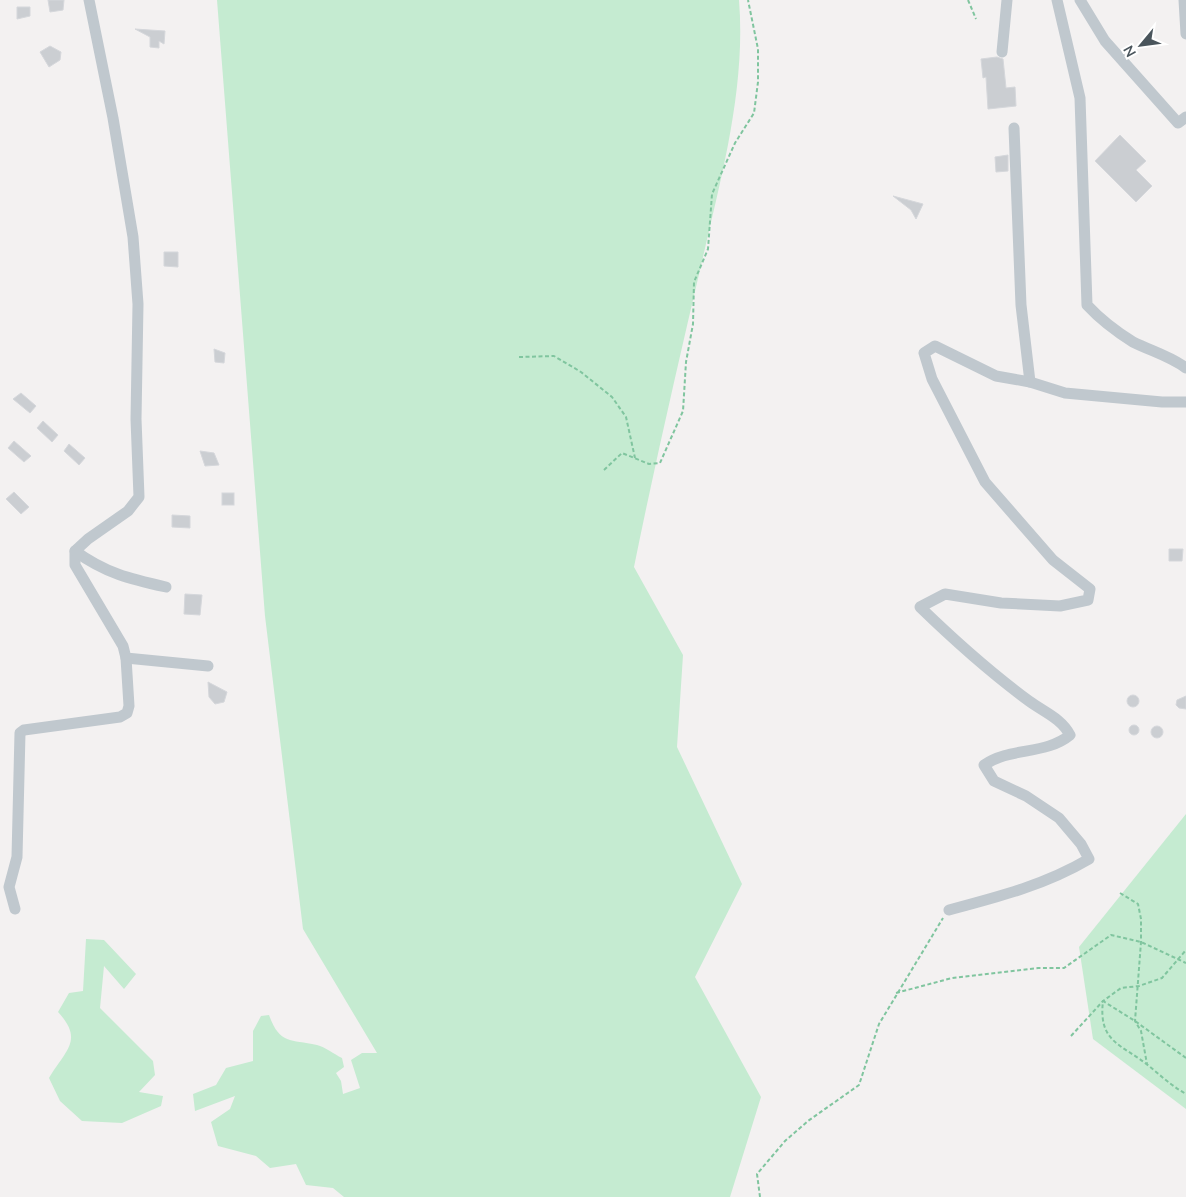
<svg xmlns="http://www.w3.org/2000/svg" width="1186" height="1197" font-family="Mulish,sans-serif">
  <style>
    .green { fill: #c5ebd1 }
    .building { fill: #cbced2; stroke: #d5d7db }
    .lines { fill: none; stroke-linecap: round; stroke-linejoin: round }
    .path { stroke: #80c59f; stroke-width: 2; stroke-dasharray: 4 2.5; stroke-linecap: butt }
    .minor { stroke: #c0c8ce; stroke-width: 11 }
  </style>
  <rect width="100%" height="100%" fill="#f3f1f1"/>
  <g class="green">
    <path d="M217 0H739C746 86 722 174 703 257 679 360 655 463 634 567L683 655 677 747 742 884 695 977 761 1097 730 1197H344L333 1188 306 1185 296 1164 270 1168 256 1156 218 1146 211 1122 230 1109 235 1096 195 1111 193 1094 216 1085 226 1068 253 1061V1031L261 1016 269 1015C280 1045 290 1039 317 1045 325 1047 334 1054 342 1058L344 1067 336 1073 341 1081 343 1094 360 1088 351 1060 362 1053H377L303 929 265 616Z"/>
    <path d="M1186 814V1109L1093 1039 1079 947Z"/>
    <path d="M86 939 104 940 136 974 124 989 104 966 100 1008 153 1061 155 1075 139 1092 163 1096 161 1106 122 1123 82 1121 60 1101 49 1078C66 1050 84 1040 58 1012L69 993 83 991Z"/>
  </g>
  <g class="building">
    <path d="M48 0H64L63 10 50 12Z"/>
    <path d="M17 7H30V16L17 19Z"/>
    <path d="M135 29 165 31 164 44 159 41V48L150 47V37Z"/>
    <path d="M50 46 61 52 60 60 49 67 40 52Z"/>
    <path d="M997 57 1003 59 1006 88 1015 87 1016 106 988 109 986 77 983 78 981 59Z"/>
    <path d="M1120 135 1146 161 1136 170 1152 186 1136 202 1095 161Z"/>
    <path d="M1008 155V171L996 172 995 157Z"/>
    <path d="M893 196 923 204 916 219 911 210Z"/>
    <path d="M164 252H178V267L164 266Z"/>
    <path d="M214 349 225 353 224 363 215 362Z"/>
    <path d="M21 393 36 406 30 413 13 399Z"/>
    <path d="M43 421 58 435 52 442 37 428Z"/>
    <path d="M14 441 31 456 24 462 8 448Z"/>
    <path d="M69 444 85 458 79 465 64 451Z"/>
    <path d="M200 451 214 453 219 465 205 466Z"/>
    <path d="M14 492 29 507 21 514 6 499Z"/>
    <rect x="222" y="493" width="12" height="12"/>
    <path d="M172 515 190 516V528L172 527Z"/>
    <path d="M1169 549H1183L1182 561H1169Z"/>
    <path d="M185 594 202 595 200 615 184 614Z"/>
    <path d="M208 682 227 692 224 702 215 704 209 697Z"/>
    <circle cx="1133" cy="701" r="6"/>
    <path d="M1186 696V709L1179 708 1176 705 1177 700Z"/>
    <circle cx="1134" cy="730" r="5"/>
    <circle cx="1157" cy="732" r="6"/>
  </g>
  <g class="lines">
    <g class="path">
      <path d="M968 0 976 19"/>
      <path d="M519 357 554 356 581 372 612 397 626 417 635 458"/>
      <path d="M604 470 622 453 649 464 660 463 683 411 686 362 693 324 694 282 708 249 712 194 735 143 754 113 758 82V49L748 0"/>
      <path d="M1120 893 1138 904 1141 919V942L1135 1021 1141 1031 1147 1064"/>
      <path d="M896 993 952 978 1038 968H1064L1111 935 1141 942 1186 963"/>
      <path d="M1071 1036 1103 1001 1121 988 1139 986 1162 978 1186 950"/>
      <path d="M1186 1058 1135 1021 1103 1001C1098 1043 1122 1044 1149 1066 1161 1076 1172 1086 1186 1094"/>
      <path d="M760 1197 757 1174 785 1141 808 1121 859 1085 879 1024 943 918"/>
    </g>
    <g class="minor">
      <path d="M89 0 113 118 133 237 138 304 136 419 139 497 128 511 88 539 75 551V565L123 646 126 658 208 666"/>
      <path d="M1057 0 1080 98 1087 305C1100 319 1117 332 1133 342 1151 351 1170 356 1186 368"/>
      <path d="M1080 0 1105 41 1178 123 1186 117"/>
      <path d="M1184 0 1186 34"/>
      <path d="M1002 52 1007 0"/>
      <path d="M1014 128 1021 305 1030 382"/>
      <path d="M75 551C105 573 130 579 166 587"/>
      <path d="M15 909 9 887 17 857 20 733 24 730 120 717 127 713 129 706 126 658"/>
      <path d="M949 910C998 897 1045 885 1089 859L1081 844 1059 818 1026 796 994 781 984 765C1010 747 1046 755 1070 735 1061 718 1044 712 1029 701 991 673 954 640 920 607L945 594 1001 603 1060 606 1088 600 1090 589 1053 560 985 482 932 379 924 353 935 346 996 376 1030 382 1065 393 1162 402H1186"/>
    </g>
  </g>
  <g transform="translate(1141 45) rotate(241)" stroke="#ffffff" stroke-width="4" paint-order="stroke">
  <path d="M0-4L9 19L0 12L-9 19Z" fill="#4a555c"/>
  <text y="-8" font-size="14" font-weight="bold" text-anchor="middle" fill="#4a555c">N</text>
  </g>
</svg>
